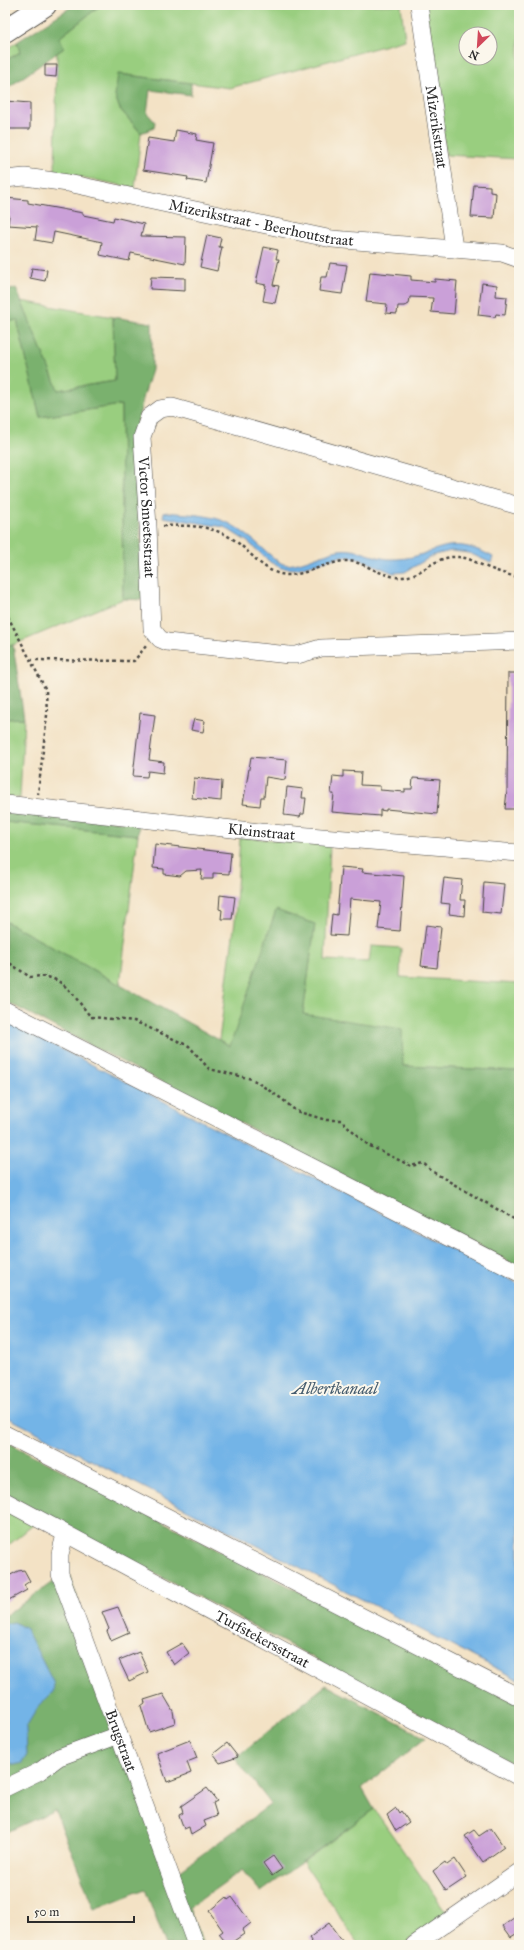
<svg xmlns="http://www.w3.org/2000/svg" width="524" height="1950" font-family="'IM FELL Great Primer',serif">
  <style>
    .green { fill: #99ce7f; stroke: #627c55; fill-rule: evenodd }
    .forest { fill: #7ab16e; stroke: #526e4c }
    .water { fill: #73b4e7; stroke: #4f7089 }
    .building { fill: #caa0d8 }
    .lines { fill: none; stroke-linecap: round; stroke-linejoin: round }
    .minor-casing { stroke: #494642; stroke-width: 18 }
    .highway-casing { stroke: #494642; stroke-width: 24 }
    .path { stroke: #494642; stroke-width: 2.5; stroke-dasharray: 3 3; stroke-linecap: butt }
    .minor { stroke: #fff; stroke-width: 17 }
    .highway { stroke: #fff; stroke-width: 22 }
    .labels { text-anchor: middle; stroke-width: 4; stroke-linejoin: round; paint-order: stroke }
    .street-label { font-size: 15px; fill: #2b2b2b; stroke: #fbf7ec }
    .water-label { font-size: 16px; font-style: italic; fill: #445b6d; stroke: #fbf7ec }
  </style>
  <rect width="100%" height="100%" fill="#fbf7ec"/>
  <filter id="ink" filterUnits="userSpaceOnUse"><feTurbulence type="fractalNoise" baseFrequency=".025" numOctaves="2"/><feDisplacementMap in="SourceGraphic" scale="8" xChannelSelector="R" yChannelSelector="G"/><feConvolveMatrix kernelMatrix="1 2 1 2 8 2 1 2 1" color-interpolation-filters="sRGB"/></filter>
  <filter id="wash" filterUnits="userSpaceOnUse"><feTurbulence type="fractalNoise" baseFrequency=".012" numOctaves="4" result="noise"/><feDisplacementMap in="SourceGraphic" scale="16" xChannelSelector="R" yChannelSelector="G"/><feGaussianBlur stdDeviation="0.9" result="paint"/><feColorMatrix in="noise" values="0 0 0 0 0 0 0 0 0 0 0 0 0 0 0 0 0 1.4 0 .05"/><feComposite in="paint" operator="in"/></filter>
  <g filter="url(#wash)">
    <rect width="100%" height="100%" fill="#f3e2c5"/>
    <g class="green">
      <path d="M101 5H401L405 40 230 88 119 74 115 96 120 109 141 133 135 188 55 172 57 53 64 48 59 38Z"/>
      <path d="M424 5H519V159L446 155ZM466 34H490V58H466Z"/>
      <path d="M17 42 20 52 5 61V50Z"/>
      <path d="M21 301 113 317 115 381 58 390Z"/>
      <path d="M17 319 40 417 121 405 123 599 13 645H5V323Z"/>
      <path d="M24 718 20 798 5 797V719Z"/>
      <path d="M5 822 138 835 120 985 5 921Z"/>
      <path d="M240 837 330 845 325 960 369 962 371 946 401 948 400 977 519 984V1071L403 1066 303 1014 315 924 230 1046 219 1040 235 921Z"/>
      <path d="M5 1509 33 1525 5 1548Z"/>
      <path d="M374 1809 447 1913 403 1945H359L303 1862Z"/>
    </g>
    <g class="forest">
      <path d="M74 5H101L59 38 64 48 5 90V61L20 52 17 42Z"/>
      <path d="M118 74 191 83V95L150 90 147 113 155 122 154 128 141 133 120 109 115 96Z"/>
      <path d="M16 288 58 390 115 381 113 317 152 323V370L144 395 135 433 144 600 123 599 121 405 40 417 17 320 5 323V292Z"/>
      <path d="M5 645H13L24 718 5 719Z"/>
      <path d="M5 811 139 823 138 835 5 822Z"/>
      <path d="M276 910 315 924 303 1014 402 1029 403 1066 519 1071V1267L5 1001V921L230 1046Z"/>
      <path d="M5 1441 519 1704V1767L5 1494Z"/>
      <path d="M68 1571 148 1807 175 1874 271 1804 235 1758 326 1685 426 1738 362 1788 374 1809 261 1892 242 1870 189 1908 203 1945H166L145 1889 94 1909 55 1810 5 1833V1616Z"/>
    </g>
    <g class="water">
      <path d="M164 512C184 514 206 514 224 521 234 525 244 533 252 539 261 546 274 560 283 564 296 568 324 552 339 550 356 547 372 558 389 559 435 561 442 529 493 557L491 563 469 553 451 551 434 555 405 572 393 573 358 558 342 556 296 569 281 568 270 562 248 542 224 527 163 517Z"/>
      <path d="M5 1020 519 1284V1680L5 1416Z"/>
      <path d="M14 1622 26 1629 54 1684 53 1692 38 1707 26 1727 27 1755 22 1763 15 1765 8 1761 5 1742V1624Z"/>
    </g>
    <g id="blocks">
      <g class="building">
        <path d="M45 65H57L56 77 45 76Z"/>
        <path d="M5 101 30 103V129H5Z"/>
        <path d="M176 130 197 134 196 140 213 143 206 183 187 180 188 177 143 170 148 138 174 142Z"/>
        <path d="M474 185 490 186V192L496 193 494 218 471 217Z"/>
        <path d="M5 198 28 200V203L83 213V215L113 221 114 217 144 224 141 236 186 237 185 264 131 253 129 261 100 255 102 242 54 232 52 243 35 240 37 227 8 225 9 216 5 215Z"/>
        <path d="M207 235 221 238 219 247H222L217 271 200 267Z"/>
        <path d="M264 247 278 250 276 259H279L273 285 279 286 275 303 263 301 266 285 256 283Z"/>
        <path d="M330 263 347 265 342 294 319 291 321 277H327Z"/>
        <path d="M32 268 47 270 45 281 30 278Z"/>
        <path d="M370 272 411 276V280L435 282V279L457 281 454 314 431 312 433 298 410 297 409 304 405 306H398L397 314 386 313 387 304 366 302Z"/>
        <path d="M151 277 185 278V291L150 289Z"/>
        <path d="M482 283 497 285 496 296 507 297 505 315 496 314 495 317 478 315Z"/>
        <path d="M508 673H519V809H505L507 791Z"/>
        <path d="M140 713 155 715 149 760 164 762 163 773 148 771 147 777 133 776Z"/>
        <path d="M194 719 205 721 203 732 191 730Z"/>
        <path d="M251 757 287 760 285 780 266 777 264 797H261L260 806 243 804Z"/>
        <path d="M343 771 361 772 360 785 380 786V790L405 792V789H412L413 778 440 780 437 814 386 809V811L380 810V816L332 812 334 794H331L333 776 343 777Z"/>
        <path d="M194 778 222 781 221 801 192 798Z"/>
        <path d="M287 787 303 789 302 798H306L304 814H301L300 817 284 815Z"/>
        <path d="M155 844 231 853 229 874 213 873V879H201L202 870 186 871 180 876 164 874V869L153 868Z"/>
        <path d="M341 867 363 869 362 872 404 876 400 931 378 929 381 902 350 899 347 936 330 935 332 914 337 915Z"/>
        <path d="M444 878 462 880 460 900H465L464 916 449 914 450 904 441 903Z"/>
        <path d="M484 882 504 884 501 914 482 912Z"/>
        <path d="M220 895 235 897 232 919H221L222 910 219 909Z"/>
        <path d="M426 925 441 927 437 968 421 966Z"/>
        <path d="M24 1570 30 1581 24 1585 27 1590 5 1602V1578L18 1571Z"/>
        <path d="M118 1607 129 1633 111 1641 107 1631 109 1629 102 1612Z"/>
        <path d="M182 1643 189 1653 174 1665 166 1652Z"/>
        <path d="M139 1652 148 1672 129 1681 119 1660Z"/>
        <path d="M163 1694 173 1711 175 1723 149 1732 141 1706 145 1703 144 1700Z"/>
        <path d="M190 1740 197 1758 187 1762 191 1773 167 1782 157 1753Z"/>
        <path d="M227 1743 238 1757 220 1763 213 1754Z"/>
        <path d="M207 1788 217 1801 213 1803 217 1816 204 1821 206 1826 191 1835 189 1827 184 1829 179 1815 183 1813 181 1806Z"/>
        <path d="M396 1808 399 1813 401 1811 409 1822 396 1831 387 1815Z"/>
        <path d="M491 1828 504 1847 483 1862 465 1836 474 1830 479 1836Z"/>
        <path d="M273 1856 282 1869 272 1876 263 1863Z"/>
        <path d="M455 1859 467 1877 446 1891 433 1871 445 1862 447 1865Z"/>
        <path d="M226 1897 228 1900 232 1897 251 1923 242 1930 244 1934 228 1945 219 1934 223 1931 209 1911Z"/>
        <path d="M519 1914V1932L511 1937 503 1926Z"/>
        <path d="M329 1923 345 1945H314L309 1938Z"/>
      </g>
    </g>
  </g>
  <g filter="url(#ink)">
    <use href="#blocks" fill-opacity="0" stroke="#494642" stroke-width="1"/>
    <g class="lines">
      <g class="minor-casing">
        <g id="minor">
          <path id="s1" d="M419 5 454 248"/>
          <path id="s2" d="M5 179 25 177 68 183 332 239 502 253 519 259"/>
          <path id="s3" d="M519 506 172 407 160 409 149 417 142 437 148 526 152 629 160 639 167 642 289 655H297L321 648 519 641"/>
          <path id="s4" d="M5 804 260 832 519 853"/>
          <path d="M5 1010 519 1273"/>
          <path d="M5 1434 519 1697"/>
          <path id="s5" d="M5 1501 519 1777"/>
          <path id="s6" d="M65 1535 60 1554V1574L196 1945"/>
          <path d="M5 1788 40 1771 59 1757 119 1735"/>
          <path d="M414 1945 519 1872"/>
        </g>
      </g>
      <g class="highway-casing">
        <path id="highway" d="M5 31 45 5"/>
      </g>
      <g class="path">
        <path d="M163 526C186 525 211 525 231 538 250 549 263 575 289 575 304 575 328 562 345 561 364 560 382 579 403 577 424 575 434 555 459 557 469 558 475 562 484 566 496 571 507 575 519 577"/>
        <path d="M5 611 46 690 47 715 38 794"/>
        <path d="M30 660 134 661 146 646"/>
        <path d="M5 960 30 977C63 972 72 995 91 1017L134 1021 189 1046 209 1069 252 1079 282 1099 296 1111 326 1120H341L368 1145 411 1166 423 1163 433 1172 519 1222"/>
      </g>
      <use href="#minor" class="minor"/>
      <use href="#highway" class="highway"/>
    </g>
  </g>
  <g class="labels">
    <g class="street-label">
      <text dy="5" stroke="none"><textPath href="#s1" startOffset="123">Mizerikstraat</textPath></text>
      <text dy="5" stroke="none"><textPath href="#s2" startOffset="261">Mizerikstraat - Beerhoutstraat</textPath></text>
      <text dy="5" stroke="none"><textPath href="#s3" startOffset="488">Victor Smeetsstraat</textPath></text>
      <text dy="5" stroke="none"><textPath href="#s4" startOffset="258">Kleinstraat</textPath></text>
      <text dy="5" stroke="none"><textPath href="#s5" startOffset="292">Turfstekersstraat</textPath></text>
      <text dy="5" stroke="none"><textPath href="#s6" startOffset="217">Brugstraat</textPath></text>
    </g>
    <g class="water-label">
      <text x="335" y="1394">Albertkanaal</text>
    </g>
  </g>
  <rect width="524" height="1950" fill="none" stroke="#fbf7ec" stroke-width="20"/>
  <g transform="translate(478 46) rotate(205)"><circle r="19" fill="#fbf7ec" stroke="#a8a59f"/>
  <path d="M0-3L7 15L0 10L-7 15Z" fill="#d1495b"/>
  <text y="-6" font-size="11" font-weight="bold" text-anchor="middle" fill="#2b2b2b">N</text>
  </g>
  <path d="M28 1916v6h106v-6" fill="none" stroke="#2b2b2b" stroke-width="2"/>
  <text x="34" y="1916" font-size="12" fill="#2b2b2b" stroke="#fbf7ec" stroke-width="3" paint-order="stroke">50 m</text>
</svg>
